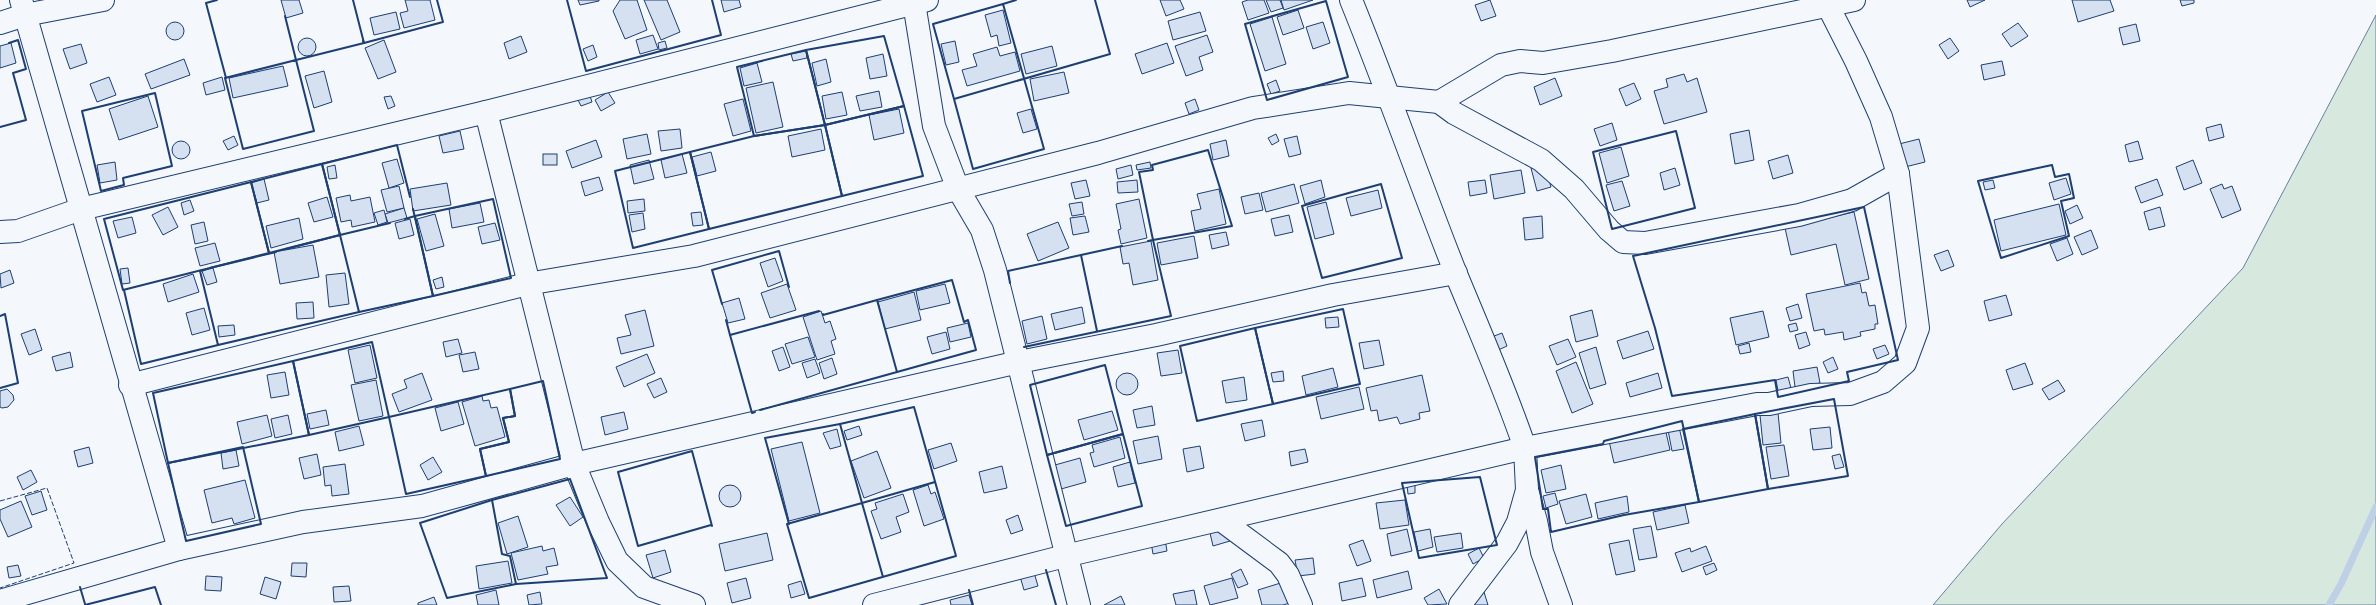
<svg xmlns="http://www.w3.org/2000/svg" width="2376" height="605" font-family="Manrope,sans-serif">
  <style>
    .green { fill: #d7e8df; stroke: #687fa3 }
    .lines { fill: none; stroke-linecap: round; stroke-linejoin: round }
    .stream { stroke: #bed0e5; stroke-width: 7 }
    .building { fill: #d5e0f0; stroke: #1d3f73 }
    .minor-casing { stroke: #1d3f73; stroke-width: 24 }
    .minor { stroke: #f4f7fb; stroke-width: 22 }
    .fence { stroke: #1d3f73; stroke-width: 1; stroke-dasharray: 5 2; stroke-linecap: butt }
    .wall { stroke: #1d3f73; stroke-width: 2 }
  </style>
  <rect width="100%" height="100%" fill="#f4f7fb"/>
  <path class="green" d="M2376 15V605H1933L2002 524 2243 268Z"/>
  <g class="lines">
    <path class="stream" d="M2329 605 2341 584 2376 507"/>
  </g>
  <g class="building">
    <path d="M281 0H299L303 13 286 18Z"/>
    <path d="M405 0H430L435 20 404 28 400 13 408 11Z"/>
    <path d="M578 0H599V1L580 5Z"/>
    <path d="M620 0H637L647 30 625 39 613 11Z"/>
    <path d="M644 0H667L680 32 661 40Z"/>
    <path d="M721 0H739L741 7 724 12Z"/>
    <path d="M1160 0H1180L1184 9 1166 16Z"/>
    <path d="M1248 0H1264L1269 13 1248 20 1242 2Z"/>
    <path d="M1266 0H1280L1283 8 1271 12Z"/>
    <path d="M1281 0H1313L1284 10Z"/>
    <path d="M1490 0 1496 16 1481 21 1475 5Z"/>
    <path d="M1967 0H1985L1970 7Z"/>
    <path d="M2072 0H2110L2114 11 2078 22Z"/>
    <path d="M2180 0H2194V3L2182 6Z"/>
    <path d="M1003 10 1011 43 999 46 997 35 991 37 985 15Z"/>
    <path d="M1298 10 1304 28 1283 35 1277 17Z"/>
    <path d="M396 12 400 29 374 35 370 18Z"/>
    <path d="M1200 12 1206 31 1173 40 1168 21Z"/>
    <path d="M1272 17 1286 64 1265 71 1250 24Z"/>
    <circle cx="175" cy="31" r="9"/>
    <path d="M1323 22 1330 43 1313 49 1306 27Z"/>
    <path d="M2018 23 2028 36 2011 47 2002 34Z"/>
    <path d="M2136 24 2140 41 2123 45 2119 28Z"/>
    <path d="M653 35 658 49 640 54 636 40Z"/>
    <path d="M1207 35 1213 52 1199 57 1203 70 1186 76 1175 46Z"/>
    <path d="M521 36 527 52 509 59 504 43Z"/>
    <circle cx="307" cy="47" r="9"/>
    <path d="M1950 38 1959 51 1948 59 1939 45Z"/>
    <path d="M384 40 396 72 378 79 365 48Z"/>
    <path d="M665 41 667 48 659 50 658 43Z"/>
    <path d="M955 41 959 62 946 65 941 44Z"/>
    <path d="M11 43 16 63 0 68V46Z"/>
    <path d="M1167 43 1174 63 1142 74 1135 54Z"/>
    <path d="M81 44 87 63 70 69 63 49Z"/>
    <path d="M593 45 597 57 588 61 583 49Z"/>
    <path d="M1052 46 1057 66 1026 74 1021 54Z"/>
    <path d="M997 47 1000 56 1015 52 1020 71 967 86 962 70 977 66 973 54Z"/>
    <path d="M806 51 807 58 793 61 791 54Z"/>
    <path d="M883 54 887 76 870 79 866 58Z"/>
    <path d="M184 59 190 75 151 89 145 74Z"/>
    <path d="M826 59 831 82 817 86 812 63Z"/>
    <path d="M2002 61 2005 75 1984 80 1981 65Z"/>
    <path d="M757 63 762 82 744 86 740 68Z"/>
    <path d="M283 66 288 86 233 98 229 78Z"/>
    <path d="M324 71 332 102 314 108 305 76Z"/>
    <path d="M1064 72 1069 93 1034 101 1030 79Z"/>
    <path d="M1684 74 1687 82 1697 78 1707 112 1664 124 1654 91 1668 87 1666 79Z"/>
    <path d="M109 77 116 95 97 102 90 84Z"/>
    <path d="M222 77 225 90 206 95 203 83Z"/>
    <path d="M1555 78 1562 96 1540 105 1534 87Z"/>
    <path d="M1276 80 1280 91 1271 94 1267 84Z"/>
    <path d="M773 82 783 127 756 133 746 88Z"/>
    <path d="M1634 83 1641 99 1626 106 1619 89Z"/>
    <path d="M879 91 882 107 860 111 856 96Z"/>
    <path d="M608 92 615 103 601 111 595 100Z"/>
    <path d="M842 92 847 115 826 119 822 96Z"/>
    <path d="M148 96 158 127 119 140 109 109Z"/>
    <path d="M391 96 395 106 388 109 384 97Z"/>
    <path d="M590 96 592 102 581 106 578 100Z"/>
    <path d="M743 99 751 131 733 136 724 104Z"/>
    <path d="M1195 99 1199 110 1189 114 1185 103Z"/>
    <path d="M899 109 904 133 874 140 869 115Z"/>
    <path d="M1031 109 1037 129 1023 133 1017 113Z"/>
    <path d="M1612 123 1617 140 1600 146 1594 129Z"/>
    <path d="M2221 124 2224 137 2209 141 2206 128Z"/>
    <path d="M680 129 682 148 661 151 658 131Z"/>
    <path d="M821 129 825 150 792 157 788 136Z"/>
    <path d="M1749 130 1754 160 1735 164 1730 134Z"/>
    <path d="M460 131 464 149 443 153 439 136Z"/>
    <path d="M647 134 651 154 627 159 623 139Z"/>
    <path d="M1276 134 1279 141 1272 145 1268 138Z"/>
    <path d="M234 136 238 145 228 150 223 141Z"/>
    <path d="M1297 136 1301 154 1289 157 1284 139Z"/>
    <path d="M1919 139 1925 162 1905 167 1899 144Z"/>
    <path d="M596 140 602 157 572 168 566 151Z"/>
    <path d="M1226 140 1229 156 1213 160 1210 144Z"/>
    <path d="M2138 141 2143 159 2129 162 2125 145Z"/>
    <circle cx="181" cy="150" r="9"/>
    <path d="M1621 147 1629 176 1607 183 1599 153Z"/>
    <path d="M711 152 716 171 697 176 692 157Z"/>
    <rect x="543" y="154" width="14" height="11"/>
    <path d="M682 154 687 173 665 178 661 160Z"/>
    <path d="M1788 155 1793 173 1773 179 1768 161Z"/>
    <path d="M397 159 404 183 389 188 382 163Z"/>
    <path d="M649 160 654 179 634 184 630 165Z"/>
    <path d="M2193 160 2202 183 2184 190 2176 167Z"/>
    <path d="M115 162 117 180 100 183 97 165Z"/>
    <path d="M1150 162 1151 168 1137 170 1136 165Z"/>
    <path d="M335 165 337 178 329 179 327 167Z"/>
    <path d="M1131 165 1133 175 1118 179 1116 169Z"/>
    <path d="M1545 165 1551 187 1537 191 1531 168Z"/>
    <path d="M1675 168 1680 185 1664 190 1660 173Z"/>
    <path d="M1521 170 1525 193 1494 199 1490 175Z"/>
    <path d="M599 177 603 190 585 196 581 182Z"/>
    <path d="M2066 178 2071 194 2054 200 2049 183Z"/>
    <path d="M264 179 269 200 257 203 251 183Z"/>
    <path d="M2157 179 2163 195 2141 203 2135 187Z"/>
    <path d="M1086 180 1090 196 1075 199 1071 183Z"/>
    <path d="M1137 180 1138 192 1118 193 1117 182Z"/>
    <path d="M1321 180 1325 197 1305 204 1300 186Z"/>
    <path d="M1485 180 1487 193 1470 196 1468 182Z"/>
    <path d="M1993 180 1995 188 1985 190 1983 182Z"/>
    <path d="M1622 181 1630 206 1614 211 1606 185Z"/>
    <path d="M447 183 451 205 413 211 410 189Z"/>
    <path d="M1294 184 1299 203 1266 212 1261 193Z"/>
    <path d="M2222 184 2224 189 2232 186 2241 210 2222 218 2210 189Z"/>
    <path d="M399 186 404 208 387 212 381 190Z"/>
    <path d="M1219 189 1226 224 1195 231 1191 211 1201 209 1197 194Z"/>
    <path d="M1378 190 1382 208 1351 216 1346 198Z"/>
    <path d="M1259 193 1263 210 1245 214 1241 197Z"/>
    <path d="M350 195 351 201 370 197 375 222 352 227 351 220 341 222 336 198Z"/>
    <path d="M327 197 333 217 314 222 308 203Z"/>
    <path d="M644 199 645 211 628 213 627 201Z"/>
    <path d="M1139 199 1147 238 1121 244 1118 230 1121 229 1116 204Z"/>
    <path d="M190 200 194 211 184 215 181 203Z"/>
    <path d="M1082 202 1084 214 1072 216 1069 204Z"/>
    <path d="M1326 202 1334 234 1315 239 1307 207Z"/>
    <path d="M480 203 484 222 452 228 449 209Z"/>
    <path d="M2059 204 2066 235 2001 251 1994 220Z"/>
    <path d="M2077 205 2083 218 2070 224 2065 211Z"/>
    <path d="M168 207 178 227 163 235 152 215Z"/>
    <path d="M2160 207 2165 226 2149 230 2144 212Z"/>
    <path d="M404 208 407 218 388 223 385 214Z"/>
    <path d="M384 210 387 222 378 225 374 213Z"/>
    <path d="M701 212 703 225 693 226 691 213Z"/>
    <path d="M1854 212 1869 279 1845 285 1836 244 1791 255 1785 228Z"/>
    <path d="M643 213 645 229 632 232 629 215Z"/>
    <path d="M435 214 444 246 426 251 417 219Z"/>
    <path d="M1289 215 1293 232 1275 236 1271 219Z"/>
    <path d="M1085 216 1089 232 1073 235 1070 218Z"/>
    <path d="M1542 216 1543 238 1525 240 1523 218Z"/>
    <path d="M132 217 136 233 118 238 113 221Z"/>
    <path d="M299 218 303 239 271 248 266 226Z"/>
    <path d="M410 219 414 235 399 239 395 223Z"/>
    <path d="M204 222 208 241 195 244 191 225Z"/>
    <path d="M1058 222 1069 248 1038 261 1027 234Z"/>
    <path d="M495 223 500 240 482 244 478 227Z"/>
    <path d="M2091 230 2098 248 2082 255 2074 237Z"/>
    <path d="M1226 232 1229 245 1212 249 1209 235Z"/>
    <path d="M1194 236 1198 258 1161 265 1157 243Z"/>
    <path d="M2067 238 2073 254 2057 261 2050 244Z"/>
    <path d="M1151 241 1158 280 1133 285 1129 263 1123 264 1120 247Z"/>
    <path d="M215 243 220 261 200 266 195 248Z"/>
    <path d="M313 245 319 277 280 284 274 252Z"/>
    <path d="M1948 250 1954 266 1941 271 1934 255Z"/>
    <path d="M775 258 783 281 768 287 760 263Z"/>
    <path d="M128 268 130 283 122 284 120 269Z"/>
    <path d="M213 268 217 282 207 285 202 271Z"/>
    <path d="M10 270 14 283 1 288 0 274Z"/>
    <path d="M345 273 349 304 329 307 326 275Z"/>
    <path d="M193 274 199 292 168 302 163 284Z"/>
    <path d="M442 277 444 287 436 289 433 280Z"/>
    <path d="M1860 283 1862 293 1866 292 1869 306 1875 305 1878 324H1875V329L1860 332 1861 336 1844 340 1843 332 1825 335 1824 329 1814 331 1806 294Z"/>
    <path d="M787 284 796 310 770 318 761 293Z"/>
    <path d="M945 284 950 303 920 310 916 291Z"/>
    <path d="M914 292 921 320 885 329 878 302Z"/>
    <path d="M2006 295 2012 315 1989 321 1984 301Z"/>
    <path d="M739 298 745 319 728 323 722 303Z"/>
    <path d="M313 302 314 318 297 319 296 303Z"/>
    <path d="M1798 304 1802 318 1790 321 1786 308Z"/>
    <path d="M1082 307 1085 323 1055 330 1051 314Z"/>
    <path d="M204 308 210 330 192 335 186 313Z"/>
    <path d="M645 310 654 346 621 354 617 338 631 335 625 315Z"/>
    <path d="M1592 310 1598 336 1576 342 1570 316Z"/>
    <path d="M821 311 825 323 830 321 836 339 831 341 835 354 817 360 803 317Z"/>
    <path d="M1763 311 1769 337 1736 345 1730 318Z"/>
    <path d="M1042 316 1047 339 1027 344 1022 321Z"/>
    <path d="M1338 317 1339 327 1326 328 1325 318Z"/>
    <path d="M968 323 971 337 950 342 947 328Z"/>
    <path d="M1796 323 1798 330 1790 332 1788 325Z"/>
    <path d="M234 325 235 335 219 337 218 326Z"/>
    <path d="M35 329 42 350 29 355 21 334Z"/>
    <path d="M1648 331 1654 349 1623 359 1617 341Z"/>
    <path d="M946 332 950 349 932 354 927 337Z"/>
    <path d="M1806 332 1810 345 1799 349 1795 335Z"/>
    <path d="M1502 333 1507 346 1494 352 1489 338Z"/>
    <path d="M808 337 815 357 792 364 785 344Z"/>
    <path d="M458 339 462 353 446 357 443 342Z"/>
    <path d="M1568 339 1576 357 1557 365 1549 346Z"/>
    <path d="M1379 340 1384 365 1364 369 1359 343Z"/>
    <path d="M1749 343 1751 352 1740 354 1738 346Z"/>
    <path d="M370 345 377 378 355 383 348 350Z"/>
    <path d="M1885 345 1889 354 1877 359 1873 349Z"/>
    <path d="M783 347 790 367 779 371 772 351Z"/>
    <path d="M1596 347 1606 384 1590 389 1579 353Z"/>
    <path d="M1178 350 1182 373 1161 376 1157 353Z"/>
    <path d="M70 352 73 367 56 371 52 357Z"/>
    <path d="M475 352 479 369 463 372 459 355Z"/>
    <path d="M647 354 655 373 624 387 616 367Z"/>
    <path d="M1833 357 1838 369 1828 373 1823 362Z"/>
    <path d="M832 358 837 374 824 379 819 363Z"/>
    <path d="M815 359 820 373 807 378 802 363Z"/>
    <path d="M1576 362 1593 404 1572 413 1556 371Z"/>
    <path d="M2025 363 2033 384 2013 390 2006 370Z"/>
    <path d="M1817 367 1820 383 1795 387 1793 371Z"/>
    <path d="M1333 368 1338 387 1306 395 1302 376Z"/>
    <path d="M1283 371 1284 381 1273 382 1271 373Z"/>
    <path d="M285 372 289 395 271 398 267 375Z"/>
    <circle cx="1127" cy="384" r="11"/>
    <path d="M422 373 432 400 399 412 392 394 407 388 404 380Z"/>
    <path d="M1658 373 1662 388 1630 397 1626 383Z"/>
    <path d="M1422 375 1430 411 1419 413 1420 419 1400 424 1397 417 1379 421 1377 410 1371 411 1366 388Z"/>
    <path d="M1244 377 1247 400 1226 403 1222 381Z"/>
    <path d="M1788 377 1791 388 1778 391 1776 380Z"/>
    <path d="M661 378 667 392 654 398 647 384Z"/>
    <path d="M376 380 383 416 359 421 351 385Z"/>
    <path d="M2058 380 2065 391 2049 400 2042 389Z"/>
    <path d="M1359 387 1364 409 1321 419 1316 397Z"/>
    <path d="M7 389 13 395 14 400 8 407 2 408 0 407V391Z"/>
    <path d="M482 396 483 401 489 400 491 408 497 407 505 437 475 446 462 402Z"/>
    <path d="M458 402 464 424 441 431 435 408Z"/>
    <path d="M1152 406 1155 425 1137 428 1133 410Z"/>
    <path d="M326 410 329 425 310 429 307 414Z"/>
    <path d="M1112 411 1118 430 1084 440 1078 420Z"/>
    <path d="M624 412 628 429 605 435 601 417Z"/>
    <path d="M1778 413 1781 443 1763 445 1760 415Z"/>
    <path d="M267 415 272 436 242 444 237 422Z"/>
    <path d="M288 415 292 434 275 438 271 419Z"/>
    <path d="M1262 420 1265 436 1245 441 1241 424Z"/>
    <path d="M359 426 364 445 339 451 335 432Z"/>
    <path d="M859 426 862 435 847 440 844 431Z"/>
    <path d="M1679 427 1684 449 1672 451 1668 430Z"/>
    <path d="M1830 427 1832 448 1813 450 1810 429Z"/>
    <path d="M1665 428 1670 450 1614 463 1609 441Z"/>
    <path d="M837 429 841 446 830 449 823 433Z"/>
    <path d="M1158 436 1162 459 1138 464 1133 441Z"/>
    <path d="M1120 437 1125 458 1094 467 1090 453 1094 452 1092 445Z"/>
    <path d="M802 442 820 513 789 521 771 449Z"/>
    <path d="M951 443 957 461 934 469 928 450Z"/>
    <path d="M1784 445 1789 476 1771 479 1766 447Z"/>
    <path d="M1200 446 1204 468 1187 472 1183 449Z"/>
    <path d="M89 447 93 463 78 467 74 451Z"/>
    <path d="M1305 449 1308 462 1291 466 1289 452Z"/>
    <path d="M236 450 239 466 223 469 221 453Z"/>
    <path d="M877 451 891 488 864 498 851 461Z"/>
    <path d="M317 454 321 475 304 479 299 458Z"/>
    <path d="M1840 454 1844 467 1835 469 1832 456Z"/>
    <path d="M433 457 442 472 428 480 420 465Z"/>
    <path d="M1080 458 1086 482 1061 489 1055 465Z"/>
    <path d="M1130 462 1135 483 1118 487 1113 467Z"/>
    <path d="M345 464 349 494 332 496 331 485 325 486 323 467Z"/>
    <path d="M1561 465 1566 489 1546 493 1541 470Z"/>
    <path d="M1002 466 1007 488 984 493 979 472Z"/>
    <path d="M31 470 37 482 23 490 17 477Z"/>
    <path d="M245 480 255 518 234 524 232 518 212 523 204 490Z"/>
    <path d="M1415 484V493L1408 494 1407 485Z"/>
    <path d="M928 485 931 494 935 492 944 519 924 526 913 490Z"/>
    <circle cx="730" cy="496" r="11"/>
    <path d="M41 491 47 510 32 515 25 496Z"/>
    <path d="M1555 493 1558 504 1546 508 1543 496Z"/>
    <path d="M903 494 909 512 896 517 901 532 881 539 871 511 877 509 875 503Z"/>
    <path d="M1586 494 1592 517 1566 524 1559 501Z"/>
    <path d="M1627 496 1629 512 1598 519 1595 503Z"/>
    <path d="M570 497 583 517 570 526 556 505Z"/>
    <path d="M1405 500 1409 525 1380 529 1376 503Z"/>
    <path d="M21 501 32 527 8 537 0 519V510Z"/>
    <path d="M1685 505 1689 523 1657 530 1653 512Z"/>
    <path d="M1018 515 1023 530 1011 534 1006 520Z"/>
    <path d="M518 516 528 547 507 554 498 523Z"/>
    <path d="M1651 526 1657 557 1639 560 1633 529Z"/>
    <path d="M1227 528 1230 541 1213 546 1210 533Z"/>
    <path d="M1407 529 1412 551 1391 556 1387 534Z"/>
    <path d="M1430 529 1433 547 1418 551 1414 532Z"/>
    <path d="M767 533 773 560 725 571 719 544Z"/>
    <path d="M1461 533 1463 548 1437 552 1434 537Z"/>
    <path d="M1165 539 1167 551 1153 554 1151 542Z"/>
    <path d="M1363 540 1371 561 1357 566 1349 545Z"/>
    <path d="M1629 540 1635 571 1616 575 1609 544Z"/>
    <path d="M542 546 543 551 554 548 558 565 546 567 548 574 518 580 511 553Z"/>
    <path d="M1706 546 1712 561 1682 572 1675 553 1690 548 1691 552Z"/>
    <path d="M1479 548 1484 558 1473 564 1468 554Z"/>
    <path d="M665 550 671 572 653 578 646 555Z"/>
    <path d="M1313 558 1315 574 1298 576 1295 560Z"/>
    <path d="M508 561 512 583 479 589 476 566Z"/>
    <path d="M292 563H307L306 577 291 576Z"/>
    <path d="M1714 563 1717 570 1706 575 1703 567Z"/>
    <path d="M18 565 21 576 9 578 7 567Z"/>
    <path d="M1033 569 1038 586 1024 590 1019 573Z"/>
    <path d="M1241 569 1248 584 1238 588 1231 574Z"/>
    <path d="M1408 571 1412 589 1377 598 1373 580Z"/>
    <path d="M206 576 222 577 221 591 205 590Z"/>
    <path d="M265 577 281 582 276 599 260 594Z"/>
    <path d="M746 578 751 598 732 603 727 583Z"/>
    <path d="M1232 578 1238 598 1210 605 1204 586Z"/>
    <path d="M1362 578 1366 596 1342 601 1339 583Z"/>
    <path d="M801 581 805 594 791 598 788 585Z"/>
    <path d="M1287 581 1293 602 1283 605H1262L1258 590Z"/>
    <path d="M349 586 351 601 334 602 333 587Z"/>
    <path d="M1439 589 1447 604 1428 605 1424 598Z"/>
    <path d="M496 590 499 605H478L476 595Z"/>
    <path d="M1194 590 1197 605H1176L1173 594Z"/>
    <path d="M540 592 542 604 529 605 527 595Z"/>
    <path d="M1484 592 1488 605H1468L1466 598Z"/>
    <path d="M969 595 972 605H951L950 600Z"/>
    <path d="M1121 596 1125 605H1104Z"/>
    <path d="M434 597 437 605H418V603Z"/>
  </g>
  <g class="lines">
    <g class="minor-casing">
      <g id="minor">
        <path d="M21 0 179 549"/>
        <path d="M1351 0C1388 91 1420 183 1456 274 1480 332 1505 389 1525 448L1757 404H1769L1811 395 1850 394 1883 382 1905 363 1918 328 1898 174 1881 117 1856 61 1825 0"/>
        <path d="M914 3 934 126 958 189 982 230 995 270 1079 605"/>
        <path d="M0 23 25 15 103 0"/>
        <path d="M1439 102 1501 65 1520 61 1543 63 1612 51 1854 0"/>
        <path d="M486 112 574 464 598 522 617 561 644 587 694 605"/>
        <path d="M0 232 18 231 81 209 486 112 927 0"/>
        <path d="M130 385 527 284 694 256 1098 153 1253 108 1349 93 1439 102 1454 113 1541 160 1574 189 1609 230 1623 242 1645 243 1799 215 1852 200 1898 174"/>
        <path d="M1221 520 1279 563 1288 575 1301 605"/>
        <path d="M0 601 179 549 303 522 422 506 574 464 1019 362 1156 335 1333 295 1456 273"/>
        <path d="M874 605 1065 556 1525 448 1527 490 1536 521 1542 552 1561 605"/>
        <path d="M1460 605 1507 543 1518 522 1527 490"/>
      </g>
    </g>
    <use href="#minor" class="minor"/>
    <path class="fence" d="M0 501 47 488 74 563 0 588"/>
    <g class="wall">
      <path d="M217 0 206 3 226 78"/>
      <path d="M567 0 586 71 721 35 712 0"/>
      <path d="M1326 1 1348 77 1267 100 1245 24Z"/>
      <path d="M1003 4 1016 0"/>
      <path d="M285 16 296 60 294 61"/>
      <path d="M884 36 904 106 825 125 806 50Z"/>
      <path d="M363 41 364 43 443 22 437 0"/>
      <path d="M806 50 825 125 754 136 737 67Z"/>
      <path d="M296 60 314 131 243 149 225 78Z"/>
      <path d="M296 60 364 43 353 0"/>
      <path d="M155 93 172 166 123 178 124 185 101 191 82 111Z"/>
      <path d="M954 99 973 169 1044 149 1003 4 933 24 954 99 1110 54 1095 0"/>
      <path d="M904 106 923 176 842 196 825 125Z"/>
      <path d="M825 125 842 196 709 229 690 152 754 136Z"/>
      <path d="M0 127 26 120 13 73 26 69 18 40 9 43"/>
      <path d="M1676 131 1695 208 1612 229 1593 152Z"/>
      <path d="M1208 150 1232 226 1153 240 1139 172 1153 170 1152 165Z"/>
      <path d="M690 152 709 229 633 248 615 171Z"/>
      <path d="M322 164 340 235 269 253 251 182Z"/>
      <path d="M2052 165 2055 177 2069 174 2074 198 2061 201 2069 236 2001 258 1978 181Z"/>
      <path d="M251 182 269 253 123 290 104 219Z"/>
      <path d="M1381 184 1402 258 1322 278 1302 206Z"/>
      <path d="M493 199 511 278 433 296 415 216Z"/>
      <path d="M1864 207 1898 360 1847 372 1849 381 1778 397 1775 380 1672 396 1655 328 1633 256Z"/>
      <path d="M405 219 415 216"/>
      <path d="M390 223 340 235 322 164 397 145 410 197"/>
      <path d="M286 249 340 235 359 312 433 296 413 209"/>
      <path d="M1081 255 1122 246"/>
      <path d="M210 268 276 252"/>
      <path d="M204 270 200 271 218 345 359 312"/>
      <path d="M952 280 964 322 968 320 976 350 897 372 877 300Z"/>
      <path d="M1010 283 1008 271 1081 255 1097 331"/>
      <path d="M124 290 141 364 218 345"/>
      <path d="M722 304 712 270 779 251 789 287"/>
      <path d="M1343 309 1360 384 1273 404 1255 328Z"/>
      <path d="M823 314V315L877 300"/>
      <path d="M0 316 5 314 18 383 0 388"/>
      <path d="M726 320 730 335"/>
      <path d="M1255 328 1273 404 1197 421 1180 346Z"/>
      <path d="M372 342 389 417 309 435 293 361Z"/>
      <path d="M1024 347 1171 316 1153 240 1148 241"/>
      <path d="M293 361 309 435 168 463 153 393Z"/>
      <path d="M1105 365 1123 434 1047 455 1030 385Z"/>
      <path d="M543 381 560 459 486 476 480 449 509 442 503 418 515 416 510 389Z"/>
      <path d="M510 389 515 416 503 418 509 442 480 449 486 476 406 494 389 417Z"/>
      <path d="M1834 399 1848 476 1768 489 1755 414Z"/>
      <path d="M760 410 897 372"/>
      <path d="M755 412 752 413 730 335 819 311"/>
      <path d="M1755 414 1768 489 1699 502 1683 429Z"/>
      <path d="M1682 421 1699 502 1624 515 1551 532 1548 509H1543L1535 457 1603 444 1604 441Z"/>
      <path d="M1123 434 1142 506 1066 526 1047 455Z"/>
      <path d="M243 447 261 524 186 541 168 463Z"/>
      <path d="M1480 477 1497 545 1419 558 1402 483Z"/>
      <path d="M570 479 607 578 516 584 510 556 502 554 492 500Z"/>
      <path d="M492 500 420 523 447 598 516 584"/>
      <path d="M789 524 765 438 840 424"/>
      <path d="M711 525 638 546 618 472 692 451 712 526"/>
      <path d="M1046 570 1056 605"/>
      <path d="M883 577 862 503 787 524 809 598 956 556 914 407 840 424 862 503 935 482"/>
      <path d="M80 587 85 604"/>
      <path d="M969 590 973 605"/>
      <path d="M85 605 155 587 161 605"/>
    </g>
  </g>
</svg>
